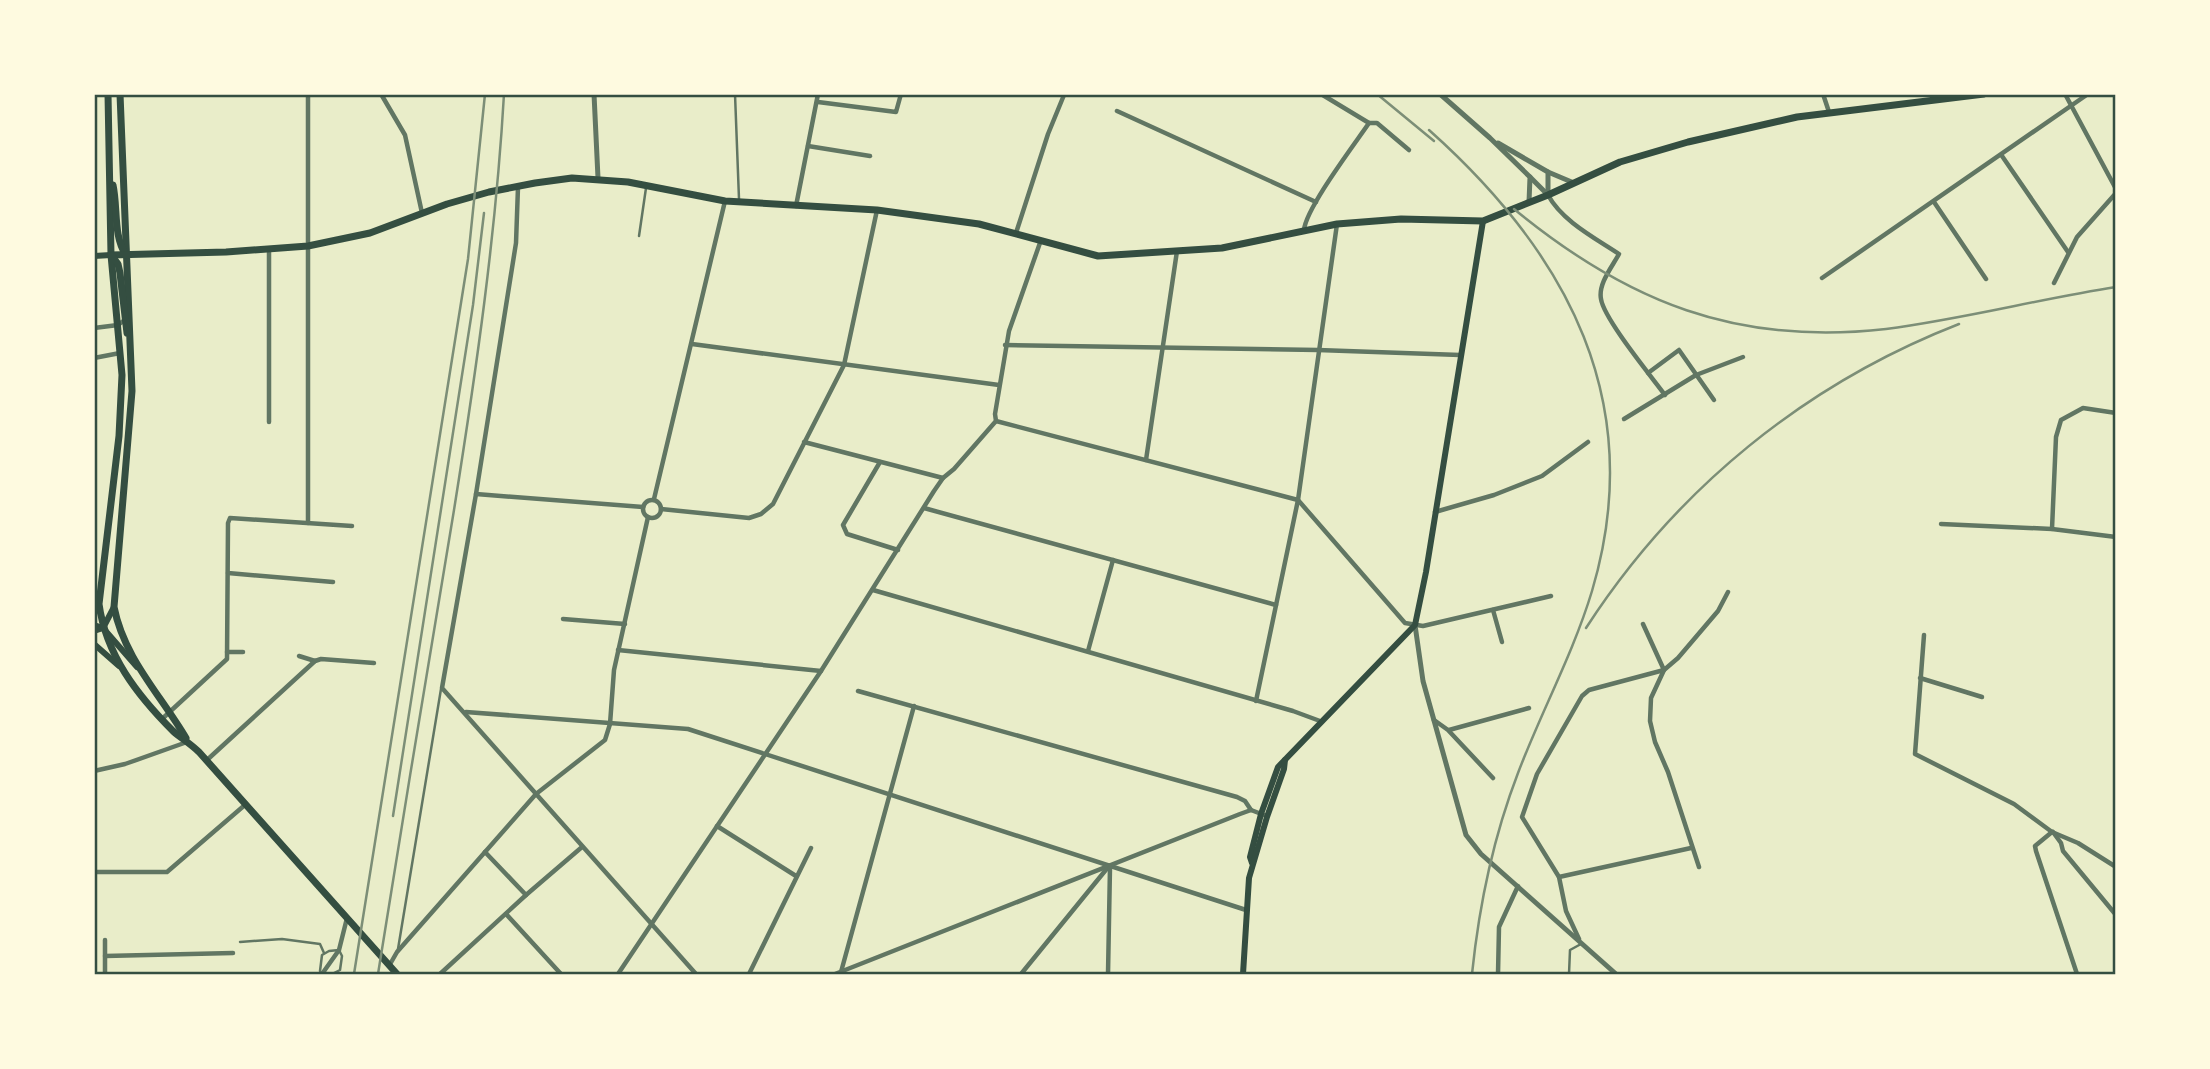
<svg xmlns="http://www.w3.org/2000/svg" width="2210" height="1069" font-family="'Public Sans',sans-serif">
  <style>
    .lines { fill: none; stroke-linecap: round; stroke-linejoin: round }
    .service { stroke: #617663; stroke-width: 2.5 }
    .minor { stroke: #617663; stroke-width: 4.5 }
    .tertiary { stroke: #617663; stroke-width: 5 }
    .secondary { stroke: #344e41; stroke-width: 6 }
    .primary { stroke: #344e41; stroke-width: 7 }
    .rail { stroke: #7c8e77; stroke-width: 2.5 }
    .neatline { fill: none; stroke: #344e41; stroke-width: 2.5 }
  </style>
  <rect width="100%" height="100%" fill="#e9edc9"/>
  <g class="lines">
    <g class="service">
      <path d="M735 94 739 199"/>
      <path d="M639 236 646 188"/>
      <path d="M240 942 282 939 320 944 324 953"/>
      <path d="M398 949 441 689"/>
      <path d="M328 974H322L320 971 322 955 329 951 339 950 342 956 340 970 332 974"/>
      <path d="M1569 974 1570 950 1581 944"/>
    </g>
    <g class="minor">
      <path d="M308 94V523"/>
      <path d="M381 94 405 135 422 213"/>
      <path d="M1321 94 1369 123"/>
      <path d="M1823 94 1829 112"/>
      <path d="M2065 94 2116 189"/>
      <path d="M818 102 896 112 901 94"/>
      <path d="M1117 111 1316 202"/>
      <path d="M808 146 870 156"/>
      <path d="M2002 156 2068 252"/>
      <path d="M518 187 516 243 476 494 442 688 696 974"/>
      <path d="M1548 195C1562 221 1595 238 1619 254 1612 267 1598 284 1601 299 1604 319 1651 376 1665 395"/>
      <path d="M1934 202 1986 279"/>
      <path d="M796 206 818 94"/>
      <path d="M1304 230C1306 208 1354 145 1369 123H1377L1409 150"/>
      <path d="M1016 233 1048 134 1064 95"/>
      <path d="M1822 278 2088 94"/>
      <path d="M2054 283 2077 237 2116 193"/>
      <path d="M94 328 118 325 126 319"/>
      <path d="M692 344 999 385"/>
      <path d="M1005 345 1318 350 1460 355"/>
      <path d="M94 358 120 353"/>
      <path d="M1648 373 1679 350 1714 400"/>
      <path d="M1624 419 1696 375 1743 357"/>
      <path d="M996 421 1298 500 1405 623 1423 626 1551 596"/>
      <path d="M269 422V250"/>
      <path d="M804 442 943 478"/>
      <path d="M1146 460 1177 251"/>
      <path d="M880 462 843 525 847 534 898 550"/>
      <path d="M476 494 643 507"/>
      <path d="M654 499 725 201"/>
      <circle cx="652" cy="509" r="9"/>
      <path d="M924 508 1276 605"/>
      <path d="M661 509 749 518 761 514 773 504 844 365 877 210"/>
      <path d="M1435 512 1494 495 1542 476 1588 442"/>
      <path d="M1941 524 2052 529 2116 537"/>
      <path d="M2052 529 2056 437 2061 420 2083 408 2116 413"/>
      <path d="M228 573 333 582"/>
      <path d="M873 590 1293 711 1320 721"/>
      <path d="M1493 610 1502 642"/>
      <path d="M563 619 625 624"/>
      <path d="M1924 635 1915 754 2014 804 2052 832 2078 843 2116 867"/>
      <path d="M618 650 821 671"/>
      <path d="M1088 651 1113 560"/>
      <path d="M227 652H243"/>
      <path d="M299 656 315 661 321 659 374 663"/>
      <path d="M1920 678 1982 697"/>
      <path d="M858 691 1237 797 1245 801 1251 810"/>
      <path d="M1256 701 1298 500 1337 224"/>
      <path d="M466 712 688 729 1246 910"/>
      <path d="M162 719 227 659 228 523 230 518 352 526"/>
      <path d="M1434 720 1448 730 1493 778"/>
      <path d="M1449 730 1529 708"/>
      <path d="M207 760 315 661"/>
      <path d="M94 771 125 764 187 742"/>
      <path d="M717 826 796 876"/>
      <path d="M2052 832 2035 846 2036 851 2077 974"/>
      <path d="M2053 832 2061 843 2063 851 2116 915"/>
      <path d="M1699 867 1668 772 1655 742 1650 721 1651 698 1664 670 1678 658 1718 611 1728 592"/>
      <path d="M94 872H167L246 804"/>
      <path d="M1559 877 1691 848"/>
      <path d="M526 895 582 847"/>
      <path d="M506 914 561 974"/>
      <path d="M1579 939 1566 911 1559 877 1522 817 1537 774 1582 696 1589 690 1664 670 1643 624"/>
      <path d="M105 940V974"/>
      <path d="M105 956 233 953"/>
      <path d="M389 966 397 952 536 794 605 740 610 724 614 670 648 517"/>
      <path d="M841 972 914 706"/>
      <path d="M322 974 339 950 347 918"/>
      <path d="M440 974 526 895 485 852"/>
      <path d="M618 974 821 671 934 491 943 478 954 469 996 421 995 414 1009 331 1041 240"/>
      <path d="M749 974 811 848"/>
      <path d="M835 974 1240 814 1251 810 1264 815"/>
      <path d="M1021 974 1109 866"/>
      <path d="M1108 974 1110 867"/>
      <path d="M1498 974 1499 927 1518 886"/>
    </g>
    <g class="tertiary">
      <path d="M594 94 598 178"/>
      <path d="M1440 94 1490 138 1530 177 1529 202"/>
      <path d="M1498 143 1548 172V195"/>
      <path d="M1548 172 1574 183"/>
      <path d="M1530 177 1548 195"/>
      <path d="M1415 625 1423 681 1466 835 1481 854 1616 974"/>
    </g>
    <g class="secondary">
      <path d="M94 256 111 255"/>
      <path d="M94 625 103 628 137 667"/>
      <path d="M94 631 103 628 114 607"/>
      <path d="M94 644 119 666"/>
      <path d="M1252 863 1250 857 1261 814 1278 767 1415 625 1426 572 1483 221"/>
      <path d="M1243 974 1249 878 1267 817 1284 769 1285 760"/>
    </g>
    <g class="primary">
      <path d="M108 94 111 255 122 375 119 436 99 604C106 655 137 695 173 731 181 738 191 744 199 752L397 974"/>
      <path d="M120 94 132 391 114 607C124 658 160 694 186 738"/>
      <path d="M113 185C118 208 113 236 126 255"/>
      <path d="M111 255 226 252 308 246 370 233 447 204 489 192 535 183 572 178 628 182 725 201 877 210 979 224 1098 256 1222 248 1337 224 1401 219 1483 221 1548 195 1620 162 1688 142 1797 117 1984 94"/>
      <path d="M112 256 118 264 120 273 127 333"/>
    </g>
    <g class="rail">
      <path d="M1377 94 1434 141"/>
      <path d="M1429 130C1568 254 1648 403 1592 591 1573 654 1541 712 1518 773 1493 838 1479 906 1472 974"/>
      <path d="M1514 209C1627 302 1737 346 1886 329 1963 319 2039 299 2116 287"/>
      <path d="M1586 628C1676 489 1805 384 1959 324"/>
      <path d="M393 816 473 305 484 213"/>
      <path d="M354 974 468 259 485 94"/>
      <path d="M378 974C402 819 429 665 454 510 476 372 496 234 504 94"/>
    </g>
  </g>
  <rect width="2210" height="1069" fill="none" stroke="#fefae0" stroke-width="192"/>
  <rect x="96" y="96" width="2018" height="877" class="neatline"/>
</svg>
